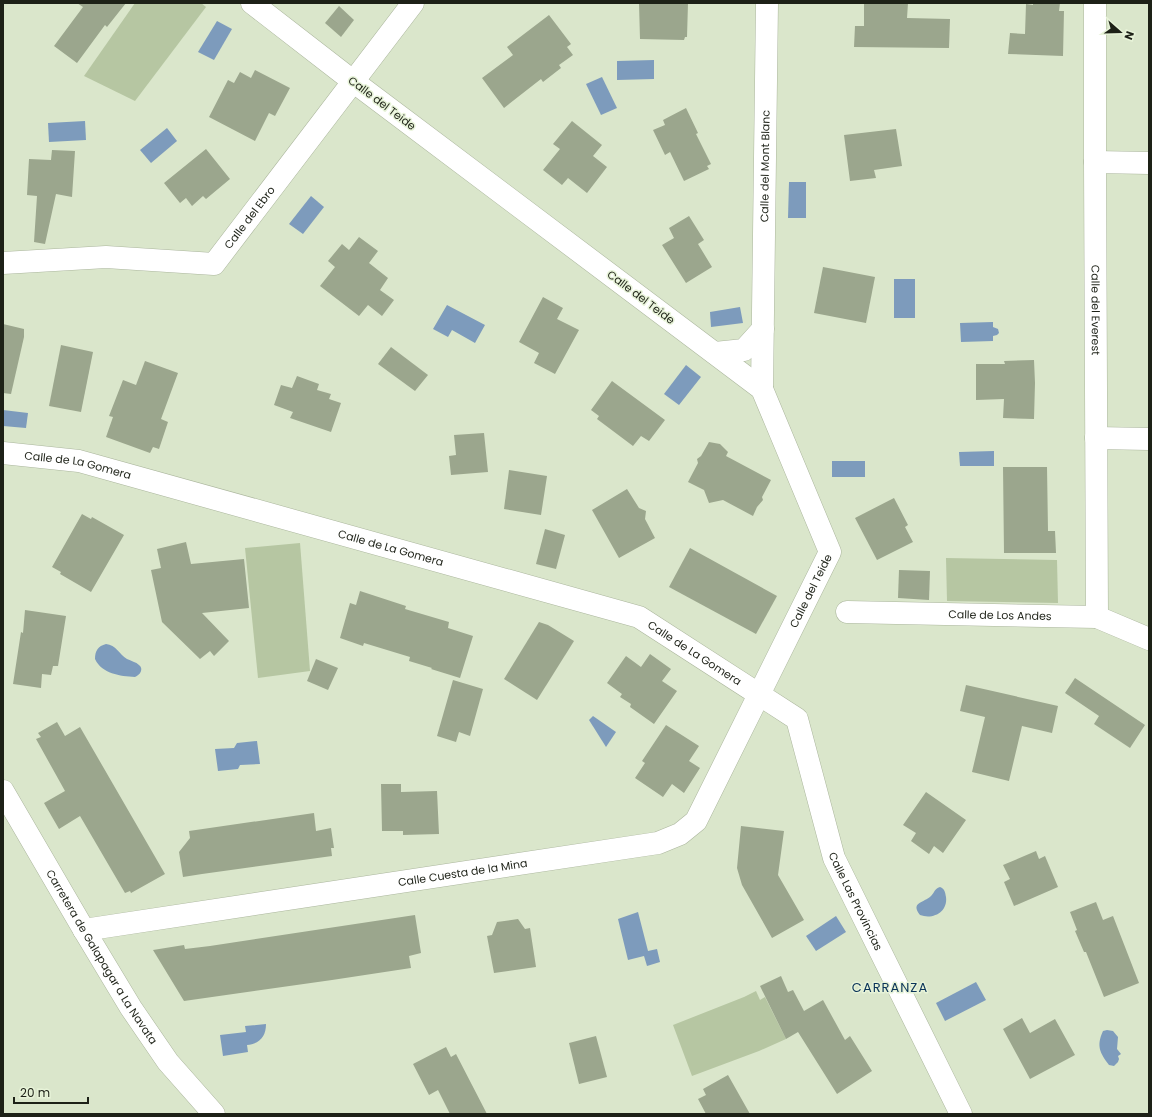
<svg xmlns="http://www.w3.org/2000/svg" width="1152" height="1117" font-family="Poppins,sans-serif">
  <style>
    .green { fill: #b6c6a2 }
    .water { fill: #7d9bbc }
    .building { fill: #9ba68d }
    .lines { fill: none; stroke-linecap: round; stroke-linejoin: round }
    .minor-casing { stroke: #abb69d; stroke-width: 23 }
    .secondary-casing { stroke: #abb69d; stroke-width: 23 }
    .minor { stroke: #fff; stroke-width: 22 }
    .secondary { stroke: #fff; stroke-width: 22 }
    .labels { text-anchor: middle; stroke-width: 3; stroke-linejoin: round; paint-order: stroke }
    .street-label { font-size: 11px; fill: #1d2117; stroke: #e7f3d8 }
    .quarter-label { font-size: 13px; letter-spacing: 1px; fill: #0a3358; stroke: #e7f3d8 }
  </style>
  <rect width="100%" height="100%" fill="#dae6cb"/>
  <g class="green">
    <path d="M135 3H201L206 7 135 101 84 76Z"/>
    <path d="M300 543 310 671 258 678 245 548Z"/>
    <path d="M946 558 1057 560 1058 603 947 601Z"/>
    <path d="M756 991 760 1000 765 997 786 1039 759 1051 692 1076 673 1025 744 997Z"/>
  </g>
  <g class="water">
    <path d="M217 21 232 29 214 60 198 52Z"/>
    <path d="M654 60V79L617 80V61Z"/>
    <path d="M602 77 617 108 601 115 586 84Z"/>
    <path d="M85 121 86 140 49 142 48 123Z"/>
    <path d="M167 128 177 141 151 163 140 150Z"/>
    <path d="M789 182H806V218H788Z"/>
    <path d="M311 196 324 207 303 234 289 224Z"/>
    <rect x="894" y="279" width="21" height="39"/>
    <path d="M447 305 485 325 475 343 452 330 448 337 433 329Z"/>
    <path d="M740 307 743 323 711 327 710 312Z"/>
    <path d="M993 322V327L998 329 999 333 997 335 993 336V341L961 342 960 323Z"/>
    <path d="M686 365 701 377 679 405 664 394Z"/>
    <path d="M3 410 28 413 26 428 3 426Z"/>
    <path d="M994 451V466H960L959 452Z"/>
    <rect x="832" y="461" width="33" height="16"/>
    <path d="M106 644C116 645 119 654 127 659 131 661 136 662 139 665 144 669 140 675 135 677 120 676 102 674 95 659 95 651 98 646 106 644Z"/>
    <path d="M593 716 616 732 606 747 589 720Z"/>
    <path d="M257 741 260 764 240 765 238 769 218 771 215 749 234 748 237 743Z"/>
    <path d="M940 887C945 889 945 892 946 897 948 912 933 920 920 915 910 902 924 903 931 896 935 892 934 889 940 887Z"/>
    <path d="M638 912 648 951 657 949 660 962 647 966 644 956 628 960 618 919Z"/>
    <path d="M836 916 846 932 816 951 806 936Z"/>
    <path d="M976 982 986 1000 945 1021 936 1003Z"/>
    <path d="M266 1024C266 1036 260 1044 247 1045L248 1052 223 1056 220 1035 246 1032 245 1026Z"/>
    <path d="M1107 1030 1113 1031 1118 1037 1117 1049 1121 1054 1118 1056 1119 1059 1118 1062 1114 1066 1109 1065C1100 1053 1096 1046 1103 1031Z"/>
  </g>
  <g class="building">
    <path d="M77 3H126L107 27 105 25 77 63 54 46 83 7Z"/>
    <path d="M639 3H688L687 37H685L684 40 640 39Z"/>
    <path d="M864 3H908L907 18 950 19 949 48 854 47 855 26H864Z"/>
    <path d="M1033 3H1060L1059 11H1064L1063 56 1008 54 1010 33 1025 34 1026 4 1033 5Z"/>
    <path d="M339 6 354 20 341 37 325 23Z"/>
    <path d="M549 15 571 44 567 47 573 55 559 65 561 68 543 82 541 79 504 108 482 78 513 55 507 47Z"/>
    <path d="M255 70 290 88 275 116 269 113 255 141 209 117 228 80 234 83 240 72 251 78Z"/>
    <path d="M686 108 698 133 696 134 711 164 707 166 709 169 684 181 670 152 665 155 653 130 665 125 663 120Z"/>
    <path d="M572 121 602 145 593 156 607 167 587 193 568 178 562 185 543 170 560 149 553 144Z"/>
    <path d="M896 129 902 166 874 170 876 178 850 181 844 135Z"/>
    <path d="M206 149 230 179 206 199 203 196 192 206 186 198 180 203 164 183Z"/>
    <path d="M52 150 75 151 72 197 56 194 45 244 34 242 37 196 27 195 29 159 51 160Z"/>
    <path d="M689 216 704 240 698 244 712 267 686 283 662 245 674 238 669 228Z"/>
    <path d="M359 237 378 251 369 263 388 278 380 290 394 300 382 316 368 305 359 316 320 286 335 267 328 261 342 244 349 250Z"/>
    <path d="M823 267 875 277 866 323 814 313Z"/>
    <path d="M543 297 563 308 557 319 579 330 555 374 534 363 539 353 519 342Z"/>
    <path d="M3 324 24 329V337L11 394 3 393Z"/>
    <path d="M61 345 93 352 81 412 49 406Z"/>
    <path d="M391 347 428 375 415 391 378 364Z"/>
    <path d="M1034 360 1035 383 1034 419 1003 418 1004 399 976 400V364H1005L1004 361Z"/>
    <path d="M145 361 178 373 161 419 168 422 159 449 153 447 150 453 106 437 113 417 109 416 123 380 136 385Z"/>
    <path d="M297 376 319 384 317 390 331 394 329 399 341 403 331 432 290 418 293 412 274 405 281 385 292 388Z"/>
    <path d="M612 381 665 420 649 441 641 436 633 446 597 419 599 416 591 410Z"/>
    <path d="M484 433 488 472 451 475 449 456 456 455 454 435Z"/>
    <path d="M709 442 720 444 728 452 726 456 771 480 762 497 763 500 757 507 753 516 723 500 709 503 704 490 688 482 698 463 697 459 701 456Z"/>
    <path d="M1003 467H1047L1048 531H1055L1056 553H1004Z"/>
    <path d="M509 470 547 476 541 515 504 509Z"/>
    <path d="M627 489 639 508 646 511 645 519 655 538 619 558 592 510Z"/>
    <path d="M894 498 908 525 905 527 913 542 877 560 855 518Z"/>
    <path d="M82 514 91 519 92 517 124 535 91 592 60 574 61 572 52 567Z"/>
    <path d="M545 529 565 535 556 569 536 564Z"/>
    <path d="M186 542 191 564 244 559 249 608 202 613 229 641 214 656 210 651 200 659 162 622 151 570 161 568 157 549Z"/>
    <path d="M690 548 777 596 756 634 669 587Z"/>
    <path d="M899 570 930 571 929 600 898 598Z"/>
    <path d="M360 591 406 606 405 609 449 622 448 628 473 636 460 678 431 669 432 668 409 661 410 657 364 643 363 646 340 638 350 603 356 605Z"/>
    <path d="M25 610 66 616 58 666H53L51 675 42 674 41 688 13 684 21 632 23 633Z"/>
    <path d="M539 622 548 625 574 641 537 700 504 679Z"/>
    <path d="M650 654 671 669 662 681 677 691 654 724 630 707 631 704 620 697 622 694 607 683 626 656 641 667Z"/>
    <path d="M316 659 338 668 328 690 307 681Z"/>
    <path d="M1075 678 1145 725 1130 748 1094 724 1099 716 1065 693Z"/>
    <path d="M453 680 483 689 470 736 459 732 456 742 437 736Z"/>
    <path d="M966 685 1058 706 1052 733 1022 726 1009 781 972 772 985 717 960 711Z"/>
    <path d="M57 722 65 736 80 727 165 874 131 893 130 891 125 893 80 816 59 829 44 803 65 791 36 739 41 737 38 733Z"/>
    <path d="M666 725 699 746 689 761 700 768 684 793 672 784 663 797 635 778 645 763 642 761Z"/>
    <path d="M381 784H401V792L437 791 439 834 403 835V831H382Z"/>
    <path d="M926 792 966 820 943 853 934 846 929 854 911 841 916 833 903 825Z"/>
    <path d="M314 813 316 831 331 828 334 848H331L332 856 202 874 183 877 179 852 190 838 189 831Z"/>
    <path d="M741 826 784 831 778 875 804 920 772 938 742 885 737 868Z"/>
    <path d="M1036 851 1039 859 1045 856 1058 887 1014 906 1004 882 1010 879 1003 865Z"/>
    <path d="M1096 902 1103 920 1113 916 1139 983 1104 997 1086 952H1084L1075 931 1077 930 1070 912Z"/>
    <path d="M415 915 421 953 409 956 411 968 332 980 184 1001 153 950 184 945 185 949 210 946Z"/>
    <path d="M518 919 525 929 530 928 536 967 494 973 487 936 492 935 497 922Z"/>
    <path d="M781 976 788 992 793 990 804 1011 823 1000 845 1040 850 1036 872 1071 837 1094 798 1032 786 1039 760 986Z"/>
    <path d="M1022 1018 1030 1033 1055 1019 1075 1055 1030 1079 1003 1029Z"/>
    <path d="M596 1036 607 1077 579 1084 569 1043Z"/>
    <path d="M446 1047 451 1057 456 1054 487 1114H450L438 1090 429 1095 413 1064Z"/>
    <path d="M728 1075 750 1114H706L698 1099 706 1095 703 1089Z"/>
  </g>
  <g class="lines">
    <g class="minor-casing">
      <g id="minor">
        <path id="s1" d="M1095 3V162L1097 617"/>
        <path d="M1095 162 1149 163"/>
        <path id="s2" d="M3 263 106 257 214 264 413 3"/>
        <path d="M715 353 744 350 763 329"/>
        <path id="s3" d="M762 389 767 3"/>
        <path d="M1096 438 1149 439"/>
        <path id="s4" d="M3 453 79 461 639 617 797 719 834 858 961 1114"/>
        <path id="s5" d="M847 612 1097 617 1149 639"/>
        <path id="s6" d="M84 930 658 843 680 834 696 821 830 552 762 389 354 82 252 3"/>
      </g>
    </g>
    <g class="secondary-casing">
      <g id="secondary">
        <path id="s7" d="M3 791 84 930 131 1008 168 1062 214 1114"/>
      </g>
    </g>
    <use href="#minor" class="minor"/>
    <use href="#secondary" class="secondary"/>
  </g>
  <g class="labels">
    <g class="street-label">
      <text transform="translate(382 103) rotate(37)" y="4">Calle del Teide</text>
      <text dy="4" stroke="none"><textPath href="#s3" startOffset="223">Calle del Mont Blanc</textPath></text>
      <text dy="4" stroke="none"><textPath href="#s2" startOffset="270">Calle del Ebro</textPath></text>
      <text transform="translate(641 297) rotate(37)" y="4">Calle del Teide</text>
      <text dy="4" stroke="none"><textPath href="#s1" startOffset="307">Calle del Everest</textPath></text>
      <text dy="4" stroke="none"><textPath href="#s4" startOffset="76">Calle de La Gomera</textPath></text>
      <text dy="4" stroke="none"><textPath href="#s4" startOffset="400">Calle de La Gomera</textPath></text>
      <text dy="4" stroke="none"><textPath href="#s6" startOffset="882">Calle del Teide</textPath></text>
      <text dy="4" stroke="none"><textPath href="#s5" startOffset="153">Calle de Los Andes</textPath></text>
      <text dy="4" stroke="none"><textPath href="#s4" startOffset="724">Calle de La Gomera</textPath></text>
      <text dy="4" stroke="none"><textPath href="#s6" startOffset="383">Calle Cuesta de la Mina</textPath></text>
      <text dy="4" stroke="none"><textPath href="#s4" startOffset="1038">Calle Las Provincias</textPath></text>
      <text dy="4" stroke="none"><textPath href="#s7" startOffset="193">Carretera de Galapagar a La Navata</textPath></text>
    </g>
    <g class="quarter-label">
      <text x="890" y="992">CARRANZA</text>
    </g>
  </g>
  <rect width="1152" height="1117" fill="none" stroke="#1d2117" stroke-width="8"/>
  <g transform="translate(1120 32) rotate(110)" stroke="#e7f3d8" stroke-width="3" paint-order="stroke">
  <path d="M0-3L7 15L0 10L-7 15Z" fill="#1d2117"/>
  <text y="-6" font-size="11" font-weight="bold" text-anchor="middle" fill="#1d2117">N</text>
  </g>
  <path d="M14 1097v6h74v-6" fill="none" stroke="#1d2117" stroke-width="2"/>
  <text x="20" y="1097" font-size="12" fill="#1d2117" stroke="#e7f3d8" stroke-width="3" paint-order="stroke">20 m</text>
</svg>
